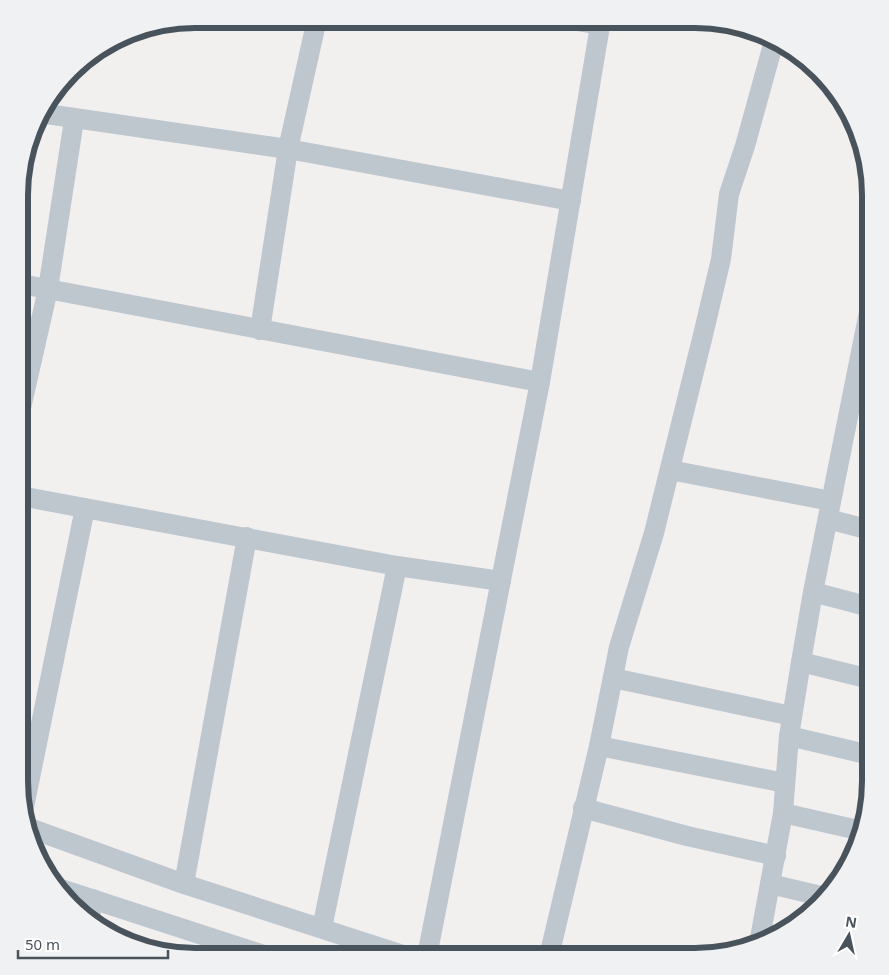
<svg xmlns="http://www.w3.org/2000/svg" width="889" height="975" font-family="'Noto Sans',sans-serif">
  <style>
    .lines { fill: none; stroke-linecap: round; stroke-linejoin: round }
    .minor { stroke: #bec7ce; stroke-width: 20 }
    .rim { fill: none; stroke: #48535c; stroke-width: 6 }
  </style>
  <rect width="100%" height="100%" fill="#f2efef"/>
  <g class="lines">
    <g class="minor">
      <path d="M571 20 600 25"/>
      <path d="M40 113 288 149 571 201"/>
      <path d="M21 284 540 382"/>
      <path d="M260 330 288 149 317 19"/>
      <path d="M21 408 48 289 74 120"/>
      <path d="M670 470 831 501"/>
      <path d="M20 496 397 566 501 581"/>
      <path d="M828 519 870 530"/>
      <path d="M813 592 870 607"/>
      <path d="M801 662 870 679"/>
      <path d="M613 678 792 716"/>
      <path d="M789 736 870 755"/>
      <path d="M599 746 785 783"/>
      <path d="M24 807 85 508"/>
      <path d="M583 808 687 836 776 856"/>
      <path d="M783 813 858 830"/>
      <path d="M32 829 184 884 406 956"/>
      <path d="M184 884 247 537"/>
      <path d="M770 884 821 896"/>
      <path d="M58 888 267 956"/>
      <path d="M90 917 93 899"/>
      <path d="M322 928 397 566"/>
      <path d="M760 938 783 813 789 736 801 662 813 592 870 307"/>
      <path d="M427 956 540 382 601 20"/>
      <path d="M549 956 599 746 619 647 654 533 703 335 721 259 729 194 745 146 774 41"/>
    </g>
  </g>
  <path d="M0 0H889V975H0ZM195 28H695A167 167 0 0 1 862 195V781A167 167 0 0 1 695 948H195A167 167 0 0 1 28 781V195A167 167 0 0 1 195 28Z" fill="#f0f1f2" fill-rule="evenodd"/>
  <path class="rim" d="M195 28H695A167 167 0 0 1 862 195V781A167 167 0 0 1 695 948H195A167 167 0 0 1 28 781V195A167 167 0 0 1 195 28Z"/>
  <g transform="translate(849 935) rotate(9)" stroke="#ffffff" stroke-width="4" paint-order="stroke">
  <path d="M0-4L9 19L0 12L-9 19Z" fill="#48535c"/>
  <text y="-8" font-size="14" font-weight="bold" text-anchor="middle" fill="#48535c">N</text>
  </g>
  <path d="M18 950v8h150v-8" fill="none" stroke="#48535c" stroke-width="2.5"/>
  <text x="25" y="950" font-size="15" fill="#48535c" stroke="#ffffff" stroke-width="4" paint-order="stroke">50 m</text>
</svg>
